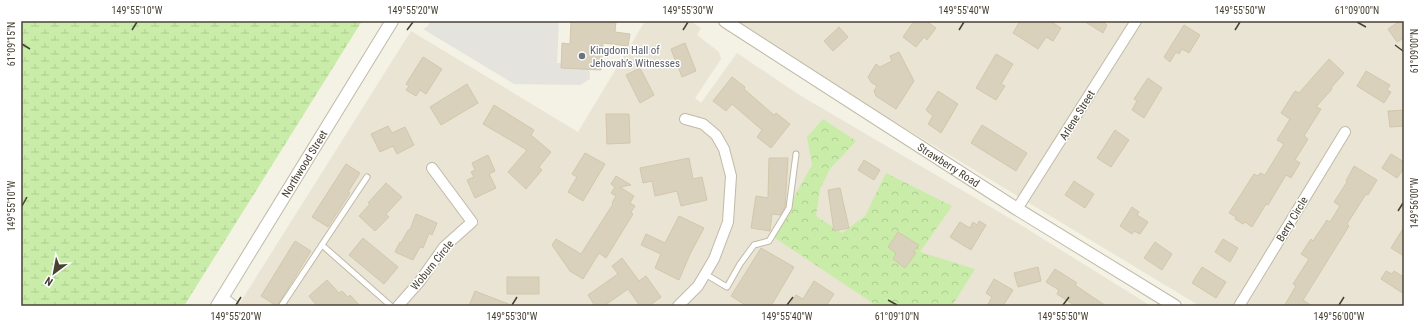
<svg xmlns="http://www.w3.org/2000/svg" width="1425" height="327" viewBox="0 0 1425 327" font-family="'Roboto Condensed',sans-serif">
<defs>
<pattern id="forest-crowns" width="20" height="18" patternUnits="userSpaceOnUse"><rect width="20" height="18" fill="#c9eda9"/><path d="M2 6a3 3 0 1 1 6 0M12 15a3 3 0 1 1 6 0" fill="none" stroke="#aecc92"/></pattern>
<pattern id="wetland-marsh" width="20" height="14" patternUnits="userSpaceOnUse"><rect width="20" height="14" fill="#c9eda9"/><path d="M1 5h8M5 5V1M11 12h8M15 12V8" fill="none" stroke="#aecc92"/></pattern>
</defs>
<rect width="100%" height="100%" fill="#f4f1e5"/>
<g fill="#e9e4d3">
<polygon points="645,21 690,21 701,28 697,35 719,52 721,59 695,98 701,103 737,53 801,96 1011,219 1151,306 238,306 411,31 578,132"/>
<polygon points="727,21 1404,21 1404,306 1200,306"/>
</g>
<polygon fill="url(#forest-crowns)" points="823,119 856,141 830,169 820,189 816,216 842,233 865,216 886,173 952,206 920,252 975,269 952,306 877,306 772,236 812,165 807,137"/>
<polygon fill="url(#wetland-marsh)" points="21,21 362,21 184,306 21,306"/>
<polygon fill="#e5e3de" points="431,21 559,21 557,63 589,63 590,79 580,85 514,84 423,29 427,27"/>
<g fill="#dad1bc" stroke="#d3c7ac">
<polygon points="571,21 616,21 615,32 630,34 628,46 603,43 601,70 561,68 562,43 570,44"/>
<polygon points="914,21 926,21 936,28 927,40 924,37 916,47 903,37"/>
<polygon points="1020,21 1050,21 1061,28 1053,41 1046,37 1038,49 1013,33"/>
<polygon points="1084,21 1101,21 1107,25 1103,33"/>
<polygon points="1400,21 1404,21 1404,38 1397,42 1388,29"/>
<polygon points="1184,25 1200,35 1189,53 1182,49 1179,54 1176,52 1170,62 1164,57"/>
<polygon points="839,27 848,37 833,51 824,41"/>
<polygon points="685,43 696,71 682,77 671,49"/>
<polygon points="899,52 914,81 896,109 876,96 874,91 877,86 871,82 868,77 876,64 880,67 892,61 890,56"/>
<polygon points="996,54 1013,64 1001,84 1005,86 996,100 976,88"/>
<polygon points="423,57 442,69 426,94 420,90 416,96 406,90 409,86 406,84"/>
<polygon points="1329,59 1344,73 1331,88 1332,89 1316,107 1321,109 1304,136 1308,139 1295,160 1300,163 1291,178 1286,175 1268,205 1266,204 1252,227 1245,222 1243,224 1235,219 1236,217 1229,213 1254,174 1258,176 1260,173 1265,175 1284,144 1277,140 1290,119 1281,113 1295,91 1299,93"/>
<polygon points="640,68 654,95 640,103 626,75"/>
<polygon points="1366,71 1390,85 1387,90 1391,92 1384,103 1357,86"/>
<polygon points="732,77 745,87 744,89 774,115 776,113 790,124 771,148 757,137 762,130 732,104 726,111 713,101"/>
<polygon points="1148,78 1162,88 1144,118 1132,110 1137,101 1134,99"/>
<polygon points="467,84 478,103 441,125 430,107"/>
<polygon points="938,91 958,104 941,133 928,124 933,116 926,110"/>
<polygon points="494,105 534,130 531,135 551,152 539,167 542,170 526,189 508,172 527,150 483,124"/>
<polygon points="1404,110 1404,126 1390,127 1388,111"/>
<polygon points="606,114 629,114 630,143 607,144"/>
<polygon points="982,125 1027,153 1016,171 971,143"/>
<polygon points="388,126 392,133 405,127 414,145 397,154 393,146 380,152 371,134"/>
<polygon points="1115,130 1129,140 1111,167 1097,158"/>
<polygon points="585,153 605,164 583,201 568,192 577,177 572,174"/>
<polygon points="1391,154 1404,162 1404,168 1397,178 1382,168"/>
<polygon points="488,155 495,171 489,174 496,188 475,198 467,180 474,177 471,172 475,170 472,163"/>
<polygon points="689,158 693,179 702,177 707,200 681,206 677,191 655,196 652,181 643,183 640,168"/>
<polygon points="769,158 788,158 785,207 780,215 772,214 770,231 751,228 756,196 768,198"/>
<polygon points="864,160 880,170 874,180 858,170"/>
<polygon points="346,164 360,173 348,192 350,193 328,227 312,217"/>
<polygon points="1354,166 1377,180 1368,195 1366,194 1347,224 1349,226 1303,300 1312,306 1284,306 1296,286 1293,284 1309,259 1301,254 1311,239 1313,241 1327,220 1330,222 1340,206 1334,202 1347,182 1346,181"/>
<polygon points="616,176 631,185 620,187 634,196 630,203 635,206 631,212 633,214 606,258 599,253 583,279 570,271 552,245 556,239 581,254 613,204 612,203 616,196 611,193 615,187 611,184"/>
<polygon points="1074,181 1094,194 1085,208 1065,195"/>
<polygon points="386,183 402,197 386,214 389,217 375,231 359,216 370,204 368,203"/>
<polygon points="840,188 849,228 834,231 828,190"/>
<polygon points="1132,207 1139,212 1137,215 1148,222 1140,234 1134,231 1132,234 1120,226"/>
<polygon points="416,214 437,223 432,235 429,233 423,248 420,247 413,260 395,252 400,242 401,243 408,230 410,230"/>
<polygon points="679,216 704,228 690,254 679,280 655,268 661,254 641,245 646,234 665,243"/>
<polygon points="979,221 986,225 971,250 950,237 960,222 970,228 973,222 977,225"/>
<polygon points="1404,227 1404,256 1391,248"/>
<polygon points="898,232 919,245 913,252 916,253 905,268 893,259 896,253 888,247"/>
<polygon points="363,238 398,267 384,284 349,255"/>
<polygon points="1223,239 1238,248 1230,262 1215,252"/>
<polygon points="295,241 311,251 277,306 261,296"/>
<polygon points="1155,242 1172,254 1162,270 1144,258"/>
<polygon points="761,248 794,267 771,306 747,306 731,296"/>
<polygon points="622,258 639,281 646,276 661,297 649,306 640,306 628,289 604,306 595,306 588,295 618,274 612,266"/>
<polygon points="1038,267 1041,281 1018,287 1014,273"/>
<polygon points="1202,267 1226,282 1216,298 1192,283"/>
<polygon points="1055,269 1077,283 1075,285 1106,306 1076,306 1057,294 1059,290 1046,282"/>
<polygon points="1386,271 1392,274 1394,271 1404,277 1404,294 1381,279"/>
<rect x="507" y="277" width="32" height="17"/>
<polygon points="994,279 1013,290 1003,306 987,306 992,297 986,293"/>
<polygon points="327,280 339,293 342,291 348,297 350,295 360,306 317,306 309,296"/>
<polygon points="814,281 834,294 826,306 789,306 796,295 803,299"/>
<polygon points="475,291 511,305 511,306 469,306"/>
</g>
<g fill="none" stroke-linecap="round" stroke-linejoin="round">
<g stroke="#c1baa7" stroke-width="7">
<g id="service">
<polyline points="322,245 391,306"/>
<polyline points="705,274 727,287 740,264 754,245 769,241 789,208 796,154"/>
<polyline points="282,305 367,177"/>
</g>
</g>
<g stroke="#c1baa7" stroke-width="12">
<g id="minor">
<polyline points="1017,209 1136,21"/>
<polyline points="222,297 234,306"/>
<polyline points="398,306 420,281 444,247 472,222 432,168"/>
<polyline points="678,306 698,286 714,259 728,222 731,176 724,149 716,135 703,124 685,119"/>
<polyline points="1239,306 1345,132"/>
</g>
</g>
<g stroke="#c1baa7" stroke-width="14">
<g id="tertiary">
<path id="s1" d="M725,21L1017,209L1175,306"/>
<path id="s2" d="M217,306L392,21"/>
</g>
</g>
<use href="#service" stroke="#fff" stroke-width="5"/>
<use href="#minor" stroke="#fff" stroke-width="10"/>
<use href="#tertiary" stroke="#fff" stroke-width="12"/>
</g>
<path fill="none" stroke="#484234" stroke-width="1.5" d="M1357,22L1366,27M132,30L137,22M407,30L413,22M683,30L688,22M959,30L964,22M1235,30L1240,22M22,44L30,49M1395,45L1403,51M22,206L27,197M1398,211L1403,203M888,300L897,305M236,305L241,297M512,305L517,297M787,305L793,297M1063,305L1069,297M1339,305L1344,297"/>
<circle fill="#6b7280" stroke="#fff" stroke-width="1.5" cx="582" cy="56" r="4"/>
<g text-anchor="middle" stroke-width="3" stroke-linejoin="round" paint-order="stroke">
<g font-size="11" fill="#5b616d" stroke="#fff" text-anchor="start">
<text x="590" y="54">Kingdom Hall of<tspan x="590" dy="13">Jehovah’s Witnesses</tspan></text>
</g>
<g font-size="11" fill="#484234" stroke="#fff">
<text transform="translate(1077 115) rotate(-58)" y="4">Arlene Street</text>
<text dy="4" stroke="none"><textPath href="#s2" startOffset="167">Northwood Street</textPath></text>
<text dy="4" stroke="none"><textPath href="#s1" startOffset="266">Strawberry Road</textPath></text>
<text transform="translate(1292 219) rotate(-59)" y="4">Berry Circle</text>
<text transform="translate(432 265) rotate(-51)" y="4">Woburn Circle</text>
</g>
</g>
<rect width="1425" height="327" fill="none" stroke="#ffffff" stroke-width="44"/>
<g transform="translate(54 273) rotate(212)" stroke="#ffffff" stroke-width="3" paint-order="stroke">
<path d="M0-3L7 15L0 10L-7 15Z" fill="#484234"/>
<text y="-6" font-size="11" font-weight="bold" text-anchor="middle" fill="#484234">N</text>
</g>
<rect x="22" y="22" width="1381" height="283" fill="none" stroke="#484234" stroke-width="1.5"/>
<g font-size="10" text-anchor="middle" fill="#484234">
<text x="137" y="14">149°55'10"W</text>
<text x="413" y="14">149°55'20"W</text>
<text x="688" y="14">149°55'30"W</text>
<text x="964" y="14">149°55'40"W</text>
<text x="1240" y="14">149°55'50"W</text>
<text x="1357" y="14">61°09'00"N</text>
<text transform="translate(11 44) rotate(-90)" y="4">61°09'15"N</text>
<text transform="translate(1414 51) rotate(-90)" y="4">61°09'00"N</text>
<text transform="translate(1414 203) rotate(-90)" y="4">149°56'00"W</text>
<text transform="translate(11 206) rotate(-90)" y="4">149°55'10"W</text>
<text x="236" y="320">149°55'20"W</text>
<text x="512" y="320">149°55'30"W</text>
<text x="787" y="320">149°55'40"W</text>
<text x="897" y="320">61°09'10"N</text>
<text x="1063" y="320">149°55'50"W</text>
<text x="1339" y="320">149°56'00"W</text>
</g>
</svg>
